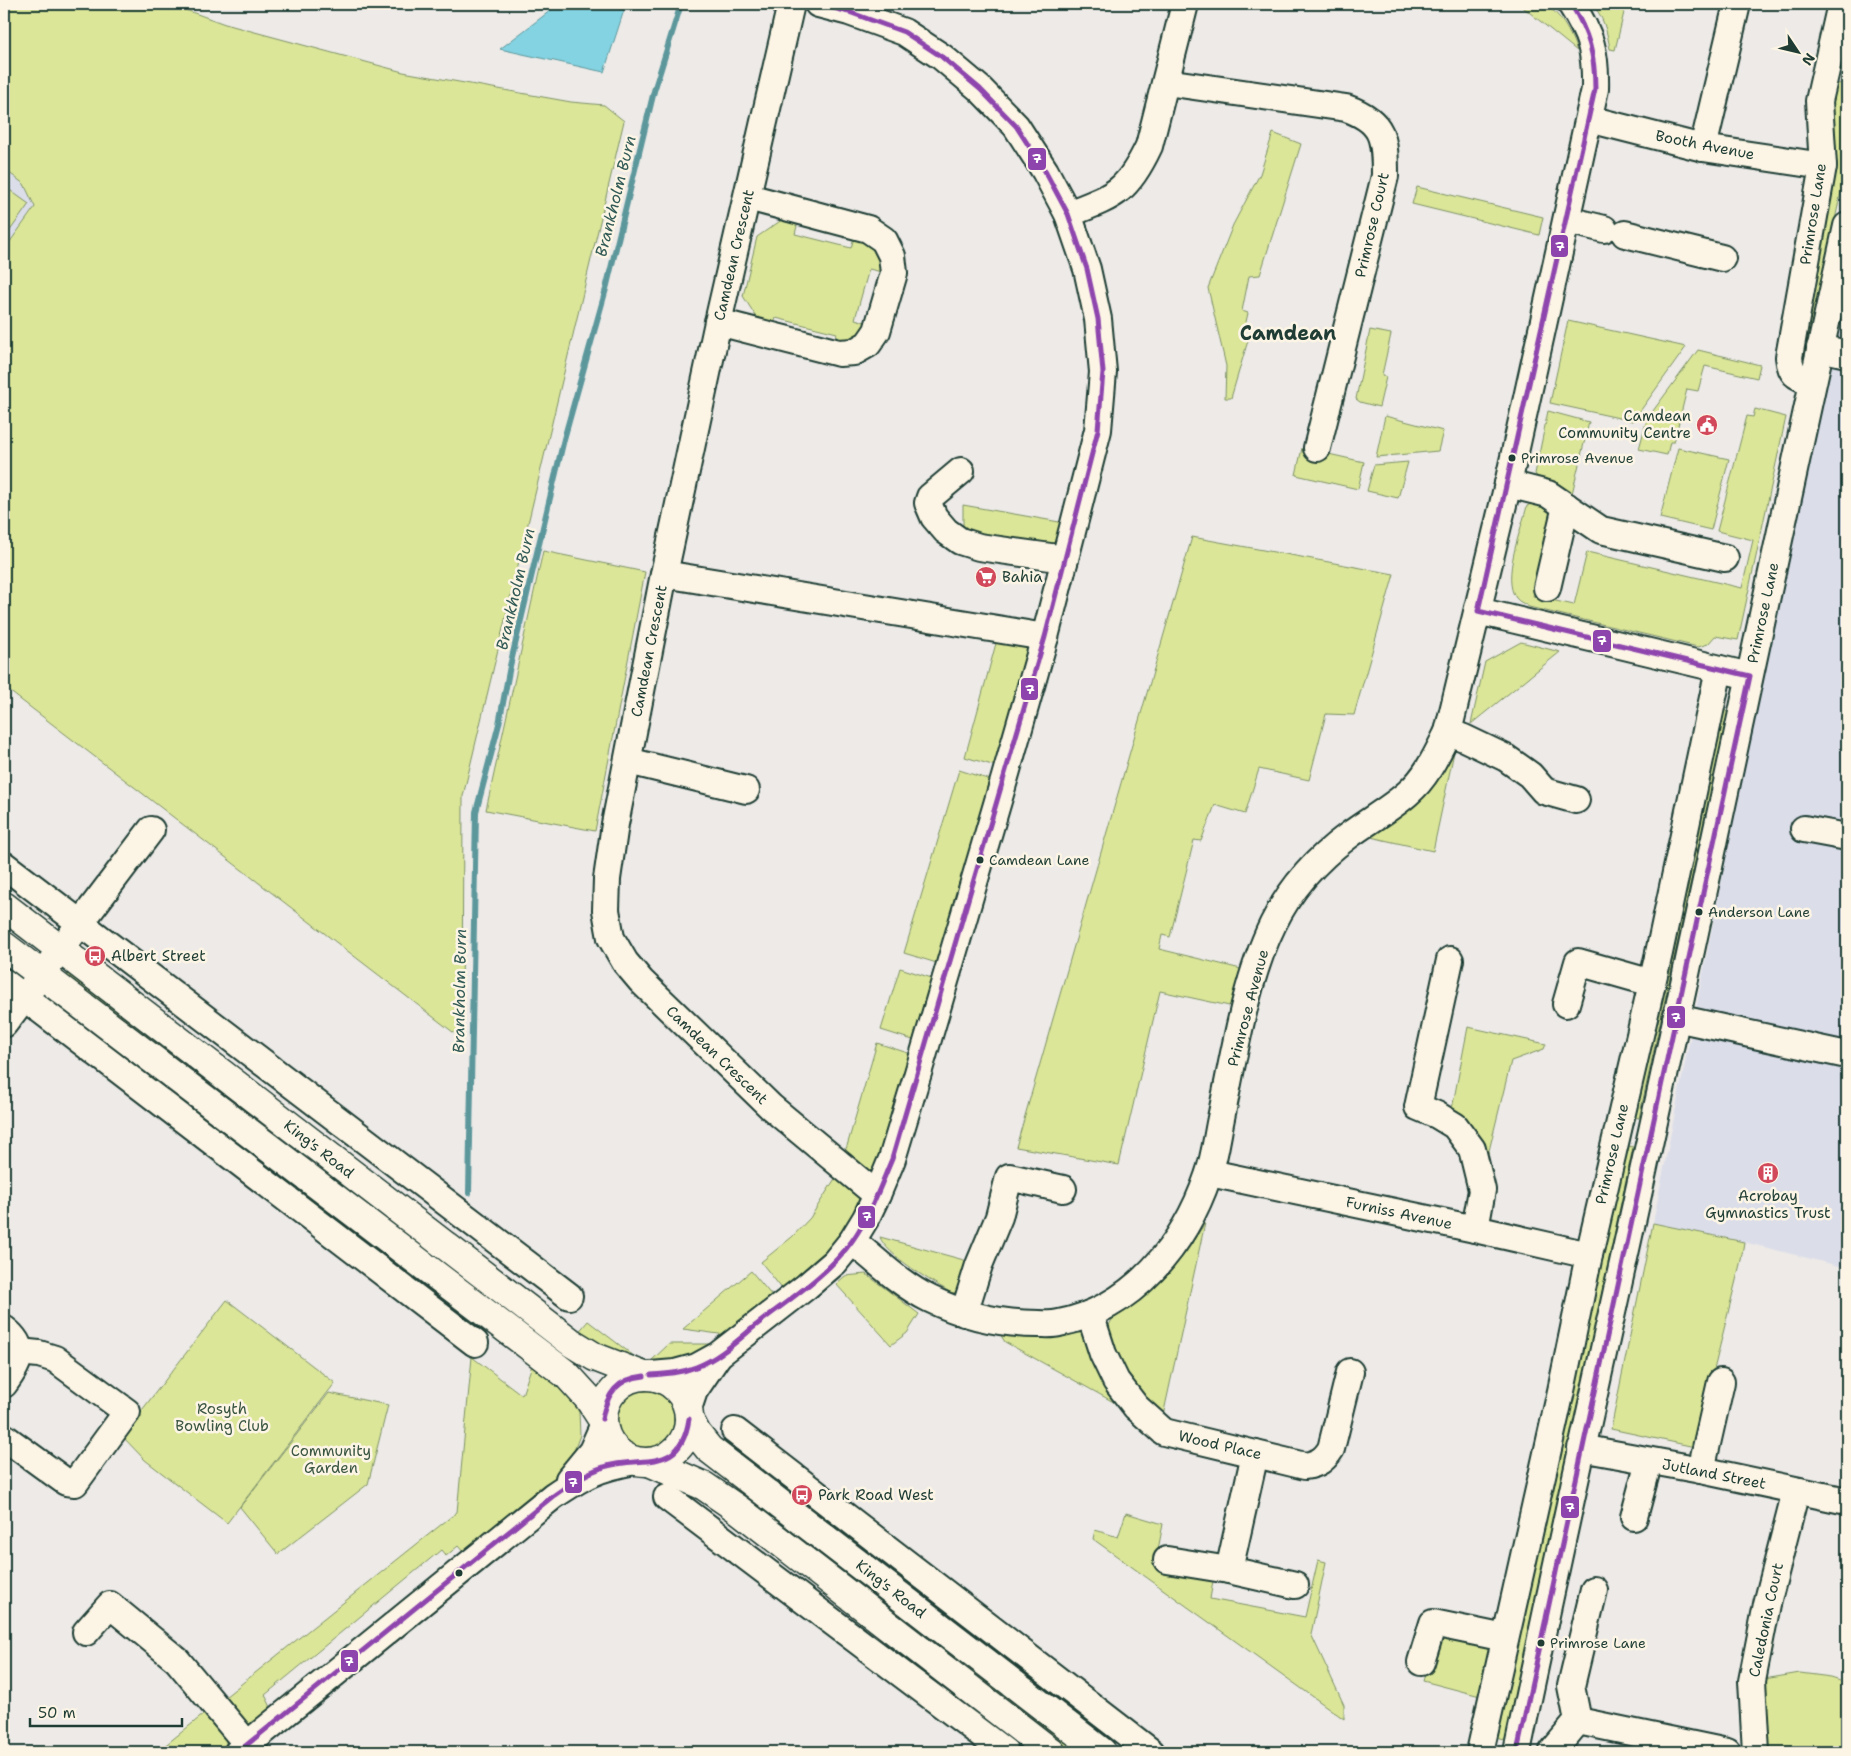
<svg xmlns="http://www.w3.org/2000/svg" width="1851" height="1756" viewBox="0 0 1851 1756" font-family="'Shantell Sans',sans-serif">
<rect width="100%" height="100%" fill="#edeae7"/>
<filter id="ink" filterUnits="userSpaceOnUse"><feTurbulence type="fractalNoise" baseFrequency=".02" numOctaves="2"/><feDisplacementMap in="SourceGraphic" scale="10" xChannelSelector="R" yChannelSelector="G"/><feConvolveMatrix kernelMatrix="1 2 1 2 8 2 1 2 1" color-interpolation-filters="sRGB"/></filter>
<g filter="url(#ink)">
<g fill="#dbdde9">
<polygon points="4,169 24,184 35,207 4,250"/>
<polygon points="1832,329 1847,333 1847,1268 1744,1242 1653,1223"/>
</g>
<g fill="#dbe698" stroke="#7d9266">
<polygon points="4,4 169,4 225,24 403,72 571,102 604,105 624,121 463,796 462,1039 4,687 4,250 35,207 24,184 4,169"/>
<path d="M1519,4C1526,4 1536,2 1542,4C1559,9 1572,36 1577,51Z"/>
<path d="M1592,4H1626L1615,50L1610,49C1607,32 1604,17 1592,4Z"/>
<polygon points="1847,83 1847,164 1806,354 1802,353 1829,109 1836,84"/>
<polygon points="1273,133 1301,144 1260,275 1249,276 1242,311 1248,313 1243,335 1249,337 1231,398 1225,398 1226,366 1208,288 1233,225 1260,174"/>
<polygon points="4,186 29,204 4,239"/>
<polygon points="1417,187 1543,217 1539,235 1412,204"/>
<polygon points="789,215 799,218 795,234 851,248 855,234 880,248 886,273 869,269 855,319 872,324 866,336 834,346 837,333 776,318 771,331 764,329 743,296 757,237"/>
<polygon points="1568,321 1686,347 1633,421 1550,403"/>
<polygon points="1370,330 1391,334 1382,375 1386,377 1379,407 1360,402 1356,399"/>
<polygon points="1698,350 1760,365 1757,378 1705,366 1698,391 1687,389 1674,442 1670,442 1667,455 1639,449 1647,419"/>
<path d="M1755,409L1786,417L1738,640L1715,636L1708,644L1698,647L1529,607C1525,604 1519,602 1516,598C1501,579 1522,527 1527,506L1538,500L1560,510L1550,524L1533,596L1574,605L1587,552L1742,588L1753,540L1717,531L1747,416L1753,417Z"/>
<path d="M1548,411L1589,422L1571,498C1558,480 1544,487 1535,474Z"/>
<polygon points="1385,416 1443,431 1438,451 1376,457"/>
<polygon points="1302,448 1364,462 1358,489 1296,475"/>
<polygon points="1678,448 1729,459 1711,530 1660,518"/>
<polygon points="1408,462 1398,498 1367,491 1374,465"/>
<polygon points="963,505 1065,523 1056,548 963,532"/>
<polygon points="1192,537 1394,574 1354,715 1326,714 1309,780 1259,769 1245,814 1215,805 1201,841 1194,840 1170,937 1162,935 1159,949 1241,969 1234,1007 1160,991 1119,1165 1016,1147"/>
<polygon points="543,551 645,572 595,831 486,810"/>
<polygon points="998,636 1022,640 1032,655 999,767 965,757"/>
<polygon points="1521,642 1560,652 1471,724 1485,662"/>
<polygon points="1723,708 1728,713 1639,1118 1632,1117"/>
<polygon points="1454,752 1433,851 1366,836 1433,784"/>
<polygon points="959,770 994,781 940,964 904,953"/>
<polygon points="900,968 935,979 916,1041 881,1030"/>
<polygon points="71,970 580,1362 575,1368 66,976"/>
<polygon points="1468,1027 1546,1044 1544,1049 1511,1061 1485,1167 1470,1126 1452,1109"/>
<polygon points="877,1043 911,1054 880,1165 868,1174 842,1159 847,1146"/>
<polygon points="1625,1145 1633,1147 1506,1740 1494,1738"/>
<polygon points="836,1177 856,1191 861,1199 850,1223 827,1254 783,1290 761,1262 792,1237 810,1218"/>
<polygon points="1205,1223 1163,1416 1139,1395 1112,1351 1109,1325 1116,1313 1142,1299 1166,1277 1187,1251"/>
<polygon points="1653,1223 1744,1242 1741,1260 1695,1447 1611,1429"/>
<path d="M880,1237L971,1262L961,1291L952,1293C935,1284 885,1254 880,1237Z"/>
<polygon points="751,1271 773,1297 726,1335 683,1329"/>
<polygon points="866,1274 919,1314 907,1333 891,1345 836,1284 845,1276"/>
<polygon points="227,1300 335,1383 227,1523 145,1460 122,1436"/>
<polygon points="588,1321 634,1356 604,1347 577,1334"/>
<polygon points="1077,1330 1085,1335 1119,1405 1005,1342 1000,1334"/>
<polygon points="669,1344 715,1344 676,1362 651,1361"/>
<polygon points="472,1357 522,1395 532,1365 568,1394 579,1412 580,1435 574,1451 563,1471 464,1553 458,1546 446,1556 441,1550 265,1695 270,1705 271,1712 248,1735 220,1701 457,1512"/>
<circle cx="645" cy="1419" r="31"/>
<polygon points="329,1393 388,1405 368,1484 278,1554 240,1507"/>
<polygon points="738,1485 1086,1752 1071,1752 733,1491"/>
<polygon points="1126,1513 1163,1524 1157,1555 1161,1568 1213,1581 1210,1599 1305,1617 1318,1560 1326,1562 1311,1634 1344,1705 1344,1719 1093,1539 1095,1530 1118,1537"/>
<polygon points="1441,1637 1483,1644 1488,1648 1490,1655 1480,1696 1423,1681 1436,1640"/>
<polygon points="1800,1673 1831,1677 1847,1682 1847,1752 1756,1752 1752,1681"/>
<polygon points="209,1710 225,1731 226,1743 220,1752 157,1752"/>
</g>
<polygon fill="#84d3e2" stroke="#5c979c" points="559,4 626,4 604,72 500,49"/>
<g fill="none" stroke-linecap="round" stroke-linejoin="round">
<polyline stroke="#5c979c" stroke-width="6" points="469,1193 476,812 499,724 510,666 564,439 606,289 654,91 681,4"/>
<g stroke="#1f3d34" stroke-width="30">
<g id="minor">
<polyline points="791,4 718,322 664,574 615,824 607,879 606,910 611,938 625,962 641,981 771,1107 877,1195"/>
<path d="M1166,82L1346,108C1384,121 1385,139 1385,176L1317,448"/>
<polyline points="1589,119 1703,148 1823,166"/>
<polyline points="1703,148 1737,4"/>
<path d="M1068,214C1114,196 1127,193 1149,146L1185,4"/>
<polyline points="1567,220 1604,229"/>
<polyline points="1625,234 1722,258"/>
<polyline points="718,322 839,353 854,352 868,344 877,331 894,273 892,256 884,240 868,229 748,197"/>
<polyline points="1820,348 1847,354"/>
<path d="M1812,382C1796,376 1791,375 1789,357L1823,166L1819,101L1841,4"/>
<polyline points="961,471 930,497 928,503 934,517 946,531 960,541 979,547 1065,559"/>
<polyline points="1508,484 1548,494 1601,530 1725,558"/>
<polyline points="664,574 1045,637"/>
<polyline points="1547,588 1566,506"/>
<polyline points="1478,611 1737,673"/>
<polyline points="1448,732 1464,738 1506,758 1530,775 1544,791 1576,800"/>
<polyline points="628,761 746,790"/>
<polyline points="1804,829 1847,837"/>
<polyline points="4,865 569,1296"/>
<polyline points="1450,960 1418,1107 1437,1115 1455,1126 1472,1149 1482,1190 1475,1229"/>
<polyline points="4,982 475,1343"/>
<polyline points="1566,1004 1578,962 1652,983"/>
<polyline points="1676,1018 1847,1055"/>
<polyline points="4,1024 151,830"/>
<polyline points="1210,1173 1475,1229 1589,1255"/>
<path d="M852,1241C877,1261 901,1285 930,1299C965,1316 1001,1324 1039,1324C1045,1324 1052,1325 1059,1323C1133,1309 1185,1244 1208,1176C1215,1157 1217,1137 1221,1118C1234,1056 1245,981 1273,924C1290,889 1317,859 1348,836C1368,821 1390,809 1408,793C1427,777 1437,754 1448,732L1508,484L1595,89C1596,52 1591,35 1571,4"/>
<polyline points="964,1313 979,1265 999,1217 1009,1177 1063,1189"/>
<path d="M1090,1314L1103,1354L1116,1381L1136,1407L1164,1432L1305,1466C1318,1464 1324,1460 1331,1449L1350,1372"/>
<path d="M4,1329C28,1347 20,1363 4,1384"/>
<polyline points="651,1375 675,1373 697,1367 717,1356 807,1286 835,1262 852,1241 866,1218 877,1195 892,1159 918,1073 1005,777 1045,637 1098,430 1103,372 1098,319 1087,269 1068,214 1045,171 1016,126 980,89 942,57 904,32 849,12 818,4"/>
<polyline points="688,1409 694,1391 717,1357"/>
<polyline points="735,1431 1151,1752"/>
<polyline points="4,1437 66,1482 75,1483 127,1412 55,1359 39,1354 19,1352"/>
<polyline points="1581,1448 1701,1470 1847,1501"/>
<polyline points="1255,1454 1229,1570 1295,1585"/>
<polyline points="1701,1470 1721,1382"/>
<polyline points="569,1479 592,1451 603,1426"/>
<polyline points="667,1497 1005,1752"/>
<polyline points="1634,1517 1649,1461"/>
<polyline points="1167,1560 1229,1570"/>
<polyline points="86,1632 110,1605 177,1660 247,1744"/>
<polyline points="1421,1662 1433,1623 1505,1638"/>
<polyline points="1578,1721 1727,1752"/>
<polyline points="1553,1751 1578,1721 1571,1686 1594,1590"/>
<path d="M238,1752L553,1496C584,1475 597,1468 635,1461"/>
<polyline points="1480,1752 1561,1391 1589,1255 1659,953 1719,669"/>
<path d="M1517,1752C1568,1506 1624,1262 1677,1016C1734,753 1789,489 1847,226"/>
<polyline points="1756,1752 1752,1681 1767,1604 1796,1491"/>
</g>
</g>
<g stroke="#1f3d34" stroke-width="31">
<g id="major">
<polyline points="4,906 572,1343 595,1357 644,1376"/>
<polyline points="4,946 567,1375 589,1399 602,1419"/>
<circle cx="646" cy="1419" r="43"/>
<polyline points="689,1419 697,1434 709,1449 1102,1752"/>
<polyline points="649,1462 704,1486 739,1510 1051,1752"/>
</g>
</g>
<use href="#minor" stroke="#fcf5e5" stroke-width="26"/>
<use href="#major" stroke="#fcf5e5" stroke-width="28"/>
<g stroke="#fcf5e5" stroke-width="9">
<g id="bus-1">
<path d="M651,1375C666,1374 681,1373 696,1367C718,1359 737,1341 755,1326C788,1300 827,1276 852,1241C870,1216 880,1187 892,1159L1045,637L1098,430L1103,372L1098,319L1087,269L1068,214L1045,171L1016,126L980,89L942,57L904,32L849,12L818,4"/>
<path d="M602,1419C607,1393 617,1379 644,1376"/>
<path d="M238,1752L553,1496C569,1485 585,1473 604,1467C642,1454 680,1476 689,1419"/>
<path d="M1517,1752L1750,676L1478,611L1595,89C1595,55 1589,33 1571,4"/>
</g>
</g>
<use href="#bus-1" stroke="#8e44ad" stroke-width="5"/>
</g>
</g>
<defs>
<g id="civic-disc" transform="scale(1.125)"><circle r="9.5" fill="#d1495b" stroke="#fcf5e5"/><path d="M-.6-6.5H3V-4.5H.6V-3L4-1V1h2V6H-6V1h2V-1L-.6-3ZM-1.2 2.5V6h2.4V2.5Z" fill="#fff"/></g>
<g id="supermarket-disc" transform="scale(1.125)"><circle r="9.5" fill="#d1495b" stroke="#fcf5e5"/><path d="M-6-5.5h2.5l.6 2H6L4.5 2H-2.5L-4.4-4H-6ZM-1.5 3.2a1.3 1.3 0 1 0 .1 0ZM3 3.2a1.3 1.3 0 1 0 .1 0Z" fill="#fff"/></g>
<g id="bus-disc" transform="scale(1.125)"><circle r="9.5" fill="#d1495b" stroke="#fcf5e5"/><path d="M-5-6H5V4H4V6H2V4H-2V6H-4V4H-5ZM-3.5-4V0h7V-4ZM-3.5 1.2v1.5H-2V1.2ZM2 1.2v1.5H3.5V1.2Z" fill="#fff"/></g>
<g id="building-disc" transform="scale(1.125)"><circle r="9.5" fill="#d1495b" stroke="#fcf5e5"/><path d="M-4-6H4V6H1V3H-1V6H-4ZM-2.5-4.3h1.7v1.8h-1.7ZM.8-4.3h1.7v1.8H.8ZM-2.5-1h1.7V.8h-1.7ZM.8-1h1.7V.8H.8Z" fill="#fff"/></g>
</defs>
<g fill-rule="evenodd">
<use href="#civic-disc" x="1707" y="425"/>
<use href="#supermarket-disc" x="986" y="577"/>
<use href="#bus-disc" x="95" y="956"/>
<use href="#building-disc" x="1768" y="1173"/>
<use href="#bus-disc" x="802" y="1495"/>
</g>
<g fill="#1f3d34" stroke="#fcf5e5" stroke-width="2">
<circle cx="1512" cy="458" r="4.5"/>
<circle cx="980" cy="860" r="4.5"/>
<circle cx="1699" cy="912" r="4.5"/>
<circle cx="459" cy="1573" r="4.5"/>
<circle cx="1541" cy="1643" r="4.5"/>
</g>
<g text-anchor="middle" stroke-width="5" stroke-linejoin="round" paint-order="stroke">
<g font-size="14" fill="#1f3d34" stroke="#fcf5e5" text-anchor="start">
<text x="1521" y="463">Primrose Avenue</text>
<text x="989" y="865">Camdean Lane</text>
<text x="1708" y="917">Anderson Lane</text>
<text x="1550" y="1648">Primrose Lane</text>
</g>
<g font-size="15" fill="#1f3d34" stroke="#fcf5e5">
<text transform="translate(1705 145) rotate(11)" y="5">Booth Avenue</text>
<text transform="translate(1813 214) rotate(-81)" y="5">Primrose Lane</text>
<text transform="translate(1372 225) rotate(-77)" y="5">Primrose Court</text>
<text transform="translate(734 255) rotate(-77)" y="5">Camdean Crescent</text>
<text transform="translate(1763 613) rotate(-78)" y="5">Primrose Lane</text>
<text transform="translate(649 651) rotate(-79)" y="5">Camdean Crescent</text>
<text transform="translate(1248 1008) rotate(-75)" y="5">Primrose Avenue</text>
<text transform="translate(717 1055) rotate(44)" y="5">Camdean Crescent</text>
<text transform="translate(319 1149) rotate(38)" y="5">King's Road</text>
<text transform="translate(1612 1154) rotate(-77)" y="5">Primrose Lane</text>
<text transform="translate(1399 1213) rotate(12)" y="5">Furniss Avenue</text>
<text transform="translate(1220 1445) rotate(13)" y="5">Wood Place</text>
<text transform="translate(1714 1474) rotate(11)" y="5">Jutland Street</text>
<text transform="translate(891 1589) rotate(38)" y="5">King's Road</text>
<text transform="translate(1766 1620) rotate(-78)" y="5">Caledonia Court</text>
</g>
<g font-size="15" fill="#1f3d34" stroke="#fcf5e5" text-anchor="start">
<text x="1691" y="421" text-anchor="end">Camdean<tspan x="1691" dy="17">Community Centre</tspan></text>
<text x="1002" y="582">Bahia</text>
<text x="111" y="961">Albert Street</text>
<text x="1768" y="1201" text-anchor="middle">Acrobay<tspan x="1768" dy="17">Gymnastics Trust</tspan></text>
<text x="818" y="1500">Park Road West</text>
</g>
<g font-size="15" fill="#3b5643" stroke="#fcf5e5">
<text x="222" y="1414">Rosyth<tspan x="222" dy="17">Bowling Club</tspan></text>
<text x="331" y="1456">Community<tspan x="331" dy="17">Garden</tspan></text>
</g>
<g font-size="16" font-style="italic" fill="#335b57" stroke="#fcf5e5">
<text transform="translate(615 196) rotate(-76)" y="6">Brankholm Burn</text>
<text transform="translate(515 589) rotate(-77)" y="6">Brankholm Burn</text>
<text transform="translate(459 991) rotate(-89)" y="6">Brankholm Burn</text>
</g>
<g font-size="20" font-weight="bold" fill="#1f3d34" stroke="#fcf5e5">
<text x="1288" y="340">Camdean</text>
</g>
</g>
<g stroke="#fcf5e5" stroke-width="2">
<rect x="1027" y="147" width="20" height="24" rx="5" fill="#8e44ad"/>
<rect x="1550" y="234" width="19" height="24" rx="5" fill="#8e44ad"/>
<rect x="1592" y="629" width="20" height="24" rx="5" fill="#8e44ad"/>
<rect x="1020" y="677" width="19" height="24" rx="5" fill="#8e44ad"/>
<rect x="1666" y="1005" width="20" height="24" rx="5" fill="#8e44ad"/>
<rect x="857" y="1205" width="19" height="24" rx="5" fill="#8e44ad"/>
<rect x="564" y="1470" width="19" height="24" rx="5" fill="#8e44ad"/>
<rect x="1560" y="1495" width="20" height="24" rx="5" fill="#8e44ad"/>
<rect x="340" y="1649" width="19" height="24" rx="5" fill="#8e44ad"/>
</g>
<g font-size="14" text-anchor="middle" font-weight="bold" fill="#fff">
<text x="1037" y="163">7</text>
<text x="1560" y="251">7</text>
<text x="1602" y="645">7</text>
<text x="1030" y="694">7</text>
<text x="1676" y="1022">7</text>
<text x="867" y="1221">7</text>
<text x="573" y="1487">7</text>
<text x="1570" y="1512">7</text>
<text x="349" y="1666">7</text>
</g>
<rect width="1851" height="1756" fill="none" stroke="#fcf5e5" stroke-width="20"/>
<rect x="10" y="10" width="1831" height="1736" fill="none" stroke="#1f3d34" stroke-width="2" filter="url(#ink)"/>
<g transform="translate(1798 52) rotate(125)" stroke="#fcf5e5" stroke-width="4" paint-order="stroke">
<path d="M0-4L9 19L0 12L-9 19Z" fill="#1f3d34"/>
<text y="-8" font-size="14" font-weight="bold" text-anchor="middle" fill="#1f3d34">N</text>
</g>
<path d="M30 1718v8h152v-8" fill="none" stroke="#1f3d34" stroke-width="2.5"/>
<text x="38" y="1718" font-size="15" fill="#1f3d34" stroke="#fcf5e5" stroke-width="4" paint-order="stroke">50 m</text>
</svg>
